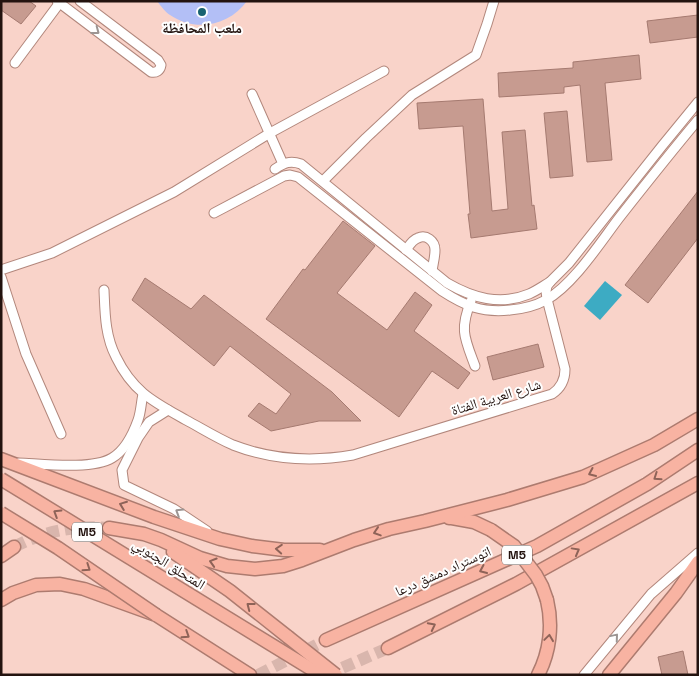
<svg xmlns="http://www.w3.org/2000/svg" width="699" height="676" viewBox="0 0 699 676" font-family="'Space Grotesk','Noto Naskh Arabic',sans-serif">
<rect width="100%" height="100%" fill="#f9d3c9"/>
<path fill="#b3bff6" d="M157,1H247C230,25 196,33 170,15C165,12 161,6 157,1Z"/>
<polygon fill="#3dabc3" points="605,281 622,295 600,320 584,306"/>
<g fill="#c79b90" stroke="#a57a70">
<polygon points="1,1 29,1 36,6 21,24 1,10"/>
<polygon points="698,15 698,37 650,43 647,21"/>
<polygon points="639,55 641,79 605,83 612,160 587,162 580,85 564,87 564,93 499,97 498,73 573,68 573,62"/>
<polygon points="483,99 492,211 508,209 502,132 525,130 532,206 534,205 537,229 471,238 468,214 470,214 463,126 419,129 417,103"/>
<polygon points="567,111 573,176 550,178 544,113"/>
<polygon points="698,191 698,238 648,303 625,285"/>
<polygon points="343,221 375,246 337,293 387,330 415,292 432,305 414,331 470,373 458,389 432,371 399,417 266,319 303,269 305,270"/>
<polygon points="145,278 191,309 204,295 332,392 361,421 319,421 271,431 248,416 259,403 276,414 291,394 230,346 214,366 132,300"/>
<polygon points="538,344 544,367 493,380 487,357"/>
<polygon points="683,651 688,675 662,675 658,657"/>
</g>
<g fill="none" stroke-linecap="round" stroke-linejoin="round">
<g stroke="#d9b6ad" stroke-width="12" stroke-dasharray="12 6" stroke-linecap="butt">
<path d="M14,547C44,531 75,525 109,528"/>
<polyline points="258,675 326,640"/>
<polyline points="326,675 388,648"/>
</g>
<g stroke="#b2877c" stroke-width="11">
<g id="minor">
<path d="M57,1L151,72C156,73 160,71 161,65L158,60L80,1"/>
<polyline points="15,63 61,1"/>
<polyline points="252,94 283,164"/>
<path d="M275,169C284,163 290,160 301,164L447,283C473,298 500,306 529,294C536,291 543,286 550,282"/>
<polyline points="323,181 366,138 412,95 476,55 487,24 494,1"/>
<path d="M214,213L284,176L290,175L298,177L442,291C465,306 482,313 510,310C522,309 535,306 546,300C573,285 600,243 619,218C645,185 671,152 698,120"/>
<path d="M406,250C409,246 412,240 418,238C426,234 435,241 435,250C435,257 433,264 432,271"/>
<polyline points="1,270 52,253 174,192 270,133 384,71"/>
<polyline points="1,277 26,354 61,434"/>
<path d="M104,290C105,313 105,336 116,357C133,392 154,402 186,420C201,428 217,438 233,445C272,460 313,462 353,455L552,394C561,388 565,380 565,369L547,299L546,291L547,286L550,282L569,263L662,146L698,102"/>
<path d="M471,301C459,330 465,339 475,366"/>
<polyline points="168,410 149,422 138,438 122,470 124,485 174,509 207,531"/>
<path d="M19,463C43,464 92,470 112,458C124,451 133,434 138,420C141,412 141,403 143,394"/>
<polyline points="584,675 651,594 698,553"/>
</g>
</g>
<g stroke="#ad7b6f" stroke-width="15">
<g id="highway">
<polyline points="1,459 154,517 220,539 252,546 284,550 320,550"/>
<polyline points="449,518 452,518 474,522 491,530"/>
<polyline points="109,528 144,534 161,540 200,558 227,566 255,569 283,566 302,560 354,540 389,529 425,521 507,500 583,477 654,445 698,419"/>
<polyline points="173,552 230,591 288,637"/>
<polyline points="1,556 14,547"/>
<polyline points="1,600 13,593 36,585 60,584 84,589 156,615 250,675"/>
<polyline points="326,640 537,546 647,484 698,450"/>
<polyline points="388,648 516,584 698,483"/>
<path d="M538,675C550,652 553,625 547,600"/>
<polyline points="609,675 676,593 698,562"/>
</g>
</g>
<use href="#minor" stroke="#fff" stroke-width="9"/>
<use href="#highway" stroke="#f8b3a2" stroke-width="12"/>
<g stroke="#ad7b6f" stroke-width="15" stroke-linecap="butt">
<g id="highway-bridge">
<polyline points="1,479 321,675"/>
<polyline points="1,513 58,548 156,615"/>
<polyline points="491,530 514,546 536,575 542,586 547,600"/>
<polyline points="288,637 336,675"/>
</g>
</g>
<use href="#highway-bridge" stroke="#f8b3a2" stroke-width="12"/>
</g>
<defs><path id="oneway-chevron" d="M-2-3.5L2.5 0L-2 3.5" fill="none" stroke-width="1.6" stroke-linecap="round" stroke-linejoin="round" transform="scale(1.25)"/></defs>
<g stroke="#9c9593">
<use href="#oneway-chevron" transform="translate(96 31) rotate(37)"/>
<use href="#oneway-chevron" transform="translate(179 512) rotate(-148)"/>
<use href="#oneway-chevron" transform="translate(615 637) rotate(-50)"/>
</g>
<g stroke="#8e6358">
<use href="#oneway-chevron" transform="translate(592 473) rotate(156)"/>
<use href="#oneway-chevron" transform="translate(657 477) rotate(146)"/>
<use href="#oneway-chevron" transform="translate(123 505) rotate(-159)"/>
<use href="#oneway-chevron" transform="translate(57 513) rotate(-148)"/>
<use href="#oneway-chevron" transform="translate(377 532) rotate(162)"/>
<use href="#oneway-chevron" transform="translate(279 549) rotate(-176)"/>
<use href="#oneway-chevron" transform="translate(576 551) rotate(-29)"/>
<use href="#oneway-chevron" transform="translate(213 562) rotate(-163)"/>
<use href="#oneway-chevron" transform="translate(87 568) rotate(34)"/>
<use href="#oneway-chevron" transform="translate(483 570) rotate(156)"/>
<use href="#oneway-chevron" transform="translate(250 606) rotate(-142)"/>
<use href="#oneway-chevron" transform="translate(432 626) rotate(-27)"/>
<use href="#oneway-chevron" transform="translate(186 635) rotate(33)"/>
<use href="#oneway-chevron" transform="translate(549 638) rotate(-82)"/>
</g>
<circle fill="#196270" stroke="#fefefe" stroke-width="2" cx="202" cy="12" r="5"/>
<g text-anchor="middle" stroke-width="4" stroke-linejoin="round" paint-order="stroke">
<g fill="#fefefe" stroke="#655a57" stroke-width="1">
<rect x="72" y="522.5" width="30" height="19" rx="4"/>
<rect x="502" y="545.5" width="30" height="19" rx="4"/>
</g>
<g font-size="12" font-weight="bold" fill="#23130f">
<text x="87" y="536">M5</text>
<text x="517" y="559">M5</text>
</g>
<g font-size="14" font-weight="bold" fill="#23130f" stroke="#fefefe">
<text x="202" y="33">ملعب المحافظة</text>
</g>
<g font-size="14" fill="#23130f" stroke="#fefefe">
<text transform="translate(496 397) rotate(-17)" y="5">شارع العربية الفتاة</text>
<text transform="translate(169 564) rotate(32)" y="5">المتحلق الجنوبي</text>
<text transform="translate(443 571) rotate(-24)" y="5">اتوستراد دمشق درعا</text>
</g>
</g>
<rect width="699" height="676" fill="none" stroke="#23130f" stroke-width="5"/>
</svg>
